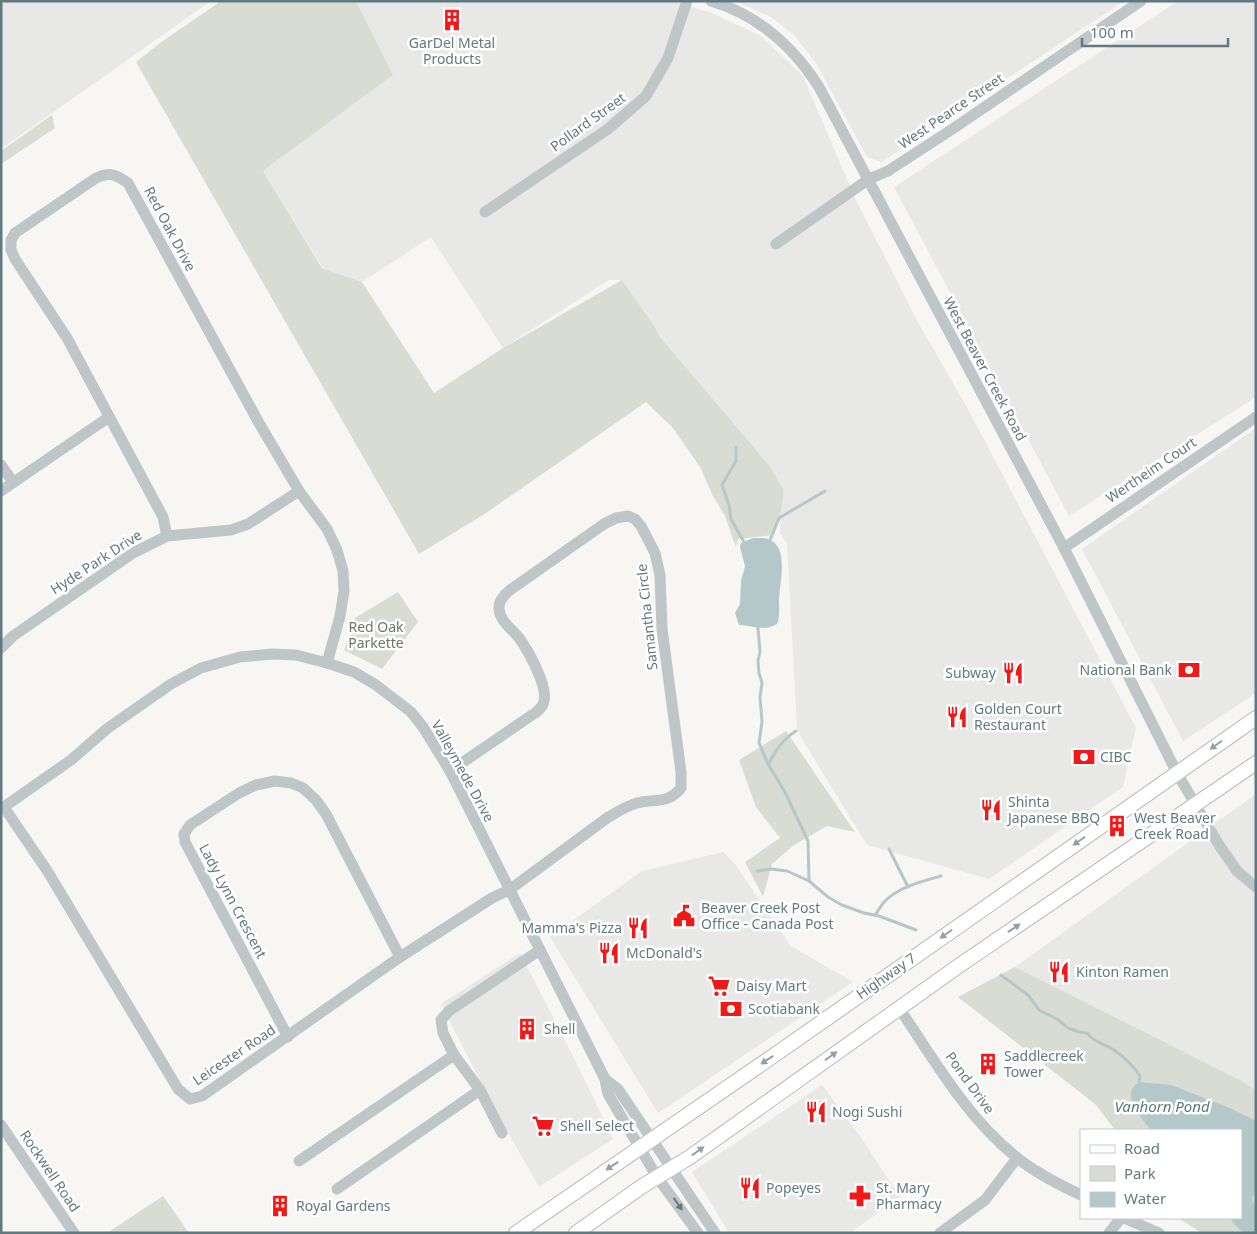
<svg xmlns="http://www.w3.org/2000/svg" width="1257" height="1234" viewBox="0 0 1257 1234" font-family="'Noto Sans',sans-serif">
<rect width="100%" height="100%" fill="#f7f6f3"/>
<g fill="#e8e8e7">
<polygon points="1,1 211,1 1,149"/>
<polygon points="356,1 672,1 712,13 761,36 803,76 855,198 915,317 969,411 1136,728 1123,787 989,879 867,845 802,739 797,728 787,544 780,533 780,519 784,490 769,465 660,337 655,327 622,280 609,280 503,348 431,237 362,282 323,268 263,171 393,75"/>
<polygon points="735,1 1124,1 882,162 867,157 817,65 795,36 771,17"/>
<polygon points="1178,1 1256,1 1256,397 1069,516 894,187"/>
<polygon points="1256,428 1256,693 1183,741 1082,549"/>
<polygon points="1256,794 1256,1090 1240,1080 1015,967"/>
<polygon points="723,852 735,864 791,946 853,982 658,1113 550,937 642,871"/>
<polygon points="520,953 575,1060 613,1139 539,1187 494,1108 441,1004"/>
<polygon points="822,1085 860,1136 900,1197 850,1233 729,1233 692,1172"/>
</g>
<g fill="#d8dcd2">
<polygon points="221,1 356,1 393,75 263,171 322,268 362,282 434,393 503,348 622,280 655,327 660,337 769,465 784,490 780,519 774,535 738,539 736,547 725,516 713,496 700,467 673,428 646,402 483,515 419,554 136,62 160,43"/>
<polygon points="52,115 55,128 1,164 1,151"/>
<polygon points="398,592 418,622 382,669 344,650 355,618"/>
<polygon points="786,731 855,832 827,826 794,845 772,864 763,897 745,862 780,838 756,807 739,760"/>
<polygon points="1015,967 1240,1080 1256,1090 1256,1233 1202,1233 1178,1218 1241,1218 1241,1130 1115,1130 1095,1104 958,997"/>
<polygon points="163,1196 189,1233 107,1233"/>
</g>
<g fill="#b5c8c9">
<path d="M753,538C759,538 766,537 772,541C789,552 779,584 779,601C779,609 780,617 777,624C765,632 751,625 739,625L735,613L740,604L741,581L745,566L740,547L741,543Z"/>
<path d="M1139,1082L1171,1085L1230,1108L1256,1121V1196L1254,1195L1252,1198L1256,1210V1233C1240,1233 1239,1230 1230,1218H1241V1130H1151C1142,1119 1119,1094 1139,1082Z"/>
</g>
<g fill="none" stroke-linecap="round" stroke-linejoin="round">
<g stroke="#b5c8c9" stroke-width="3">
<polyline points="736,447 736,461 722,485 729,505 731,519 744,542"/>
<polyline points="770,540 779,518 825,491"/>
<polyline points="758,628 760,652 758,661 759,673 762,683 760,697 762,722 759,743 768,764 785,792 808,841 809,881"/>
<path d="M769,763C776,750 783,739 796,731"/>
<polyline points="889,849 908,887"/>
<polyline points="757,871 771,869 787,871 809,881 828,897 842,905 864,913 879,916 916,930"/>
<path d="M875,915C878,911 881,906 884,902C898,887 923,881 941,876"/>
<path d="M1001,975L1028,995L1039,1010L1057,1019L1068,1028L1079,1032L1087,1033C1093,1042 1105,1044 1114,1050C1124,1057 1133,1065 1140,1076L1139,1082"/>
</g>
<g stroke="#b0b9bb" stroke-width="16">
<g id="major">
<polyline points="516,1233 776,1054 1256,718"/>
<polyline points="576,1233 641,1187 690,1157 960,965 1256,763"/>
</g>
</g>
<g stroke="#bfc6c8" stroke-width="11">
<path d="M711,1C758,15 793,46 819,87L1064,548L1177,773L1219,845L1237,871L1256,887"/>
<polyline points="485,212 608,129 646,96 668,58 687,1"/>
<polyline points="776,244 869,179 888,171 951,130 1141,1"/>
<polyline points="1,465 13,482"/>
<polyline points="1,491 109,417"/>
<path d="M167,536L163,517L67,338L15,259L11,250V240L15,233L96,178C110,172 115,174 128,183L259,423L299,491L327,529L337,550L343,571L344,591L340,616L327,663"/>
<polyline points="1064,548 1256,417"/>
<polyline points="1,648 13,636 133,553 167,536 231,530 248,524 299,491"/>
<path d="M4,807L48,872L178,1089L190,1099L202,1096L400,957L492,898L509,890L607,818C617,812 626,806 637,803C655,798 667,805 681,788V772L662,629L660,575L655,553L641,526L635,519L628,516L616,518L604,524L510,590C504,595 498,601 499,609C500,621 512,629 519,638C528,650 548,686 544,701C543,707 539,710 535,713L450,771"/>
<polyline points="1,809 71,760 108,728 171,684 201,668 240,657 272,654 296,655 327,663 354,672 376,685 411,712 423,727 450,771 605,1079 608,1094 657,1177 698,1233"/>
<path d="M899,1008C933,1058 967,1118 1015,1156C1034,1172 1058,1184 1081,1195"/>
<polyline points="288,1037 185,842 184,834 190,825 239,793 256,785 275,781 291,783 303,788 316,800 326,814 400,957"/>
<polyline points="454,1055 480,1090 502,1133"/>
<polyline points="605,1079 618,1089 715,1233"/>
<polyline points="1,1125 74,1233"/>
<polyline points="299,1161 454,1055 443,1033 441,1020 449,1011 540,950"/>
<polyline points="337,1189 480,1090"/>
<polyline points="1124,1218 1159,1233"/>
<polyline points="940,1233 985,1200 1017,1158"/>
<polyline points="1109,1233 1121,1218"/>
</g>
<use href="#major" stroke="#fff" stroke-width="14"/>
</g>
<defs><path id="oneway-solid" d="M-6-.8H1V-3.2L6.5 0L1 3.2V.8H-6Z" transform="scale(1.25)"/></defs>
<g fill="#8fa2a7">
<use href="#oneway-solid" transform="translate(1216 745) rotate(145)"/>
<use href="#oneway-solid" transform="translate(1079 841) rotate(145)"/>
<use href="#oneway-solid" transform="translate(1014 928) rotate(-34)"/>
<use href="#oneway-solid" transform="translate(946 934) rotate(145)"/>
<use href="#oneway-solid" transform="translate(831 1056) rotate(-35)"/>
<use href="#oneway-solid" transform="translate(767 1060) rotate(146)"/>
<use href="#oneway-solid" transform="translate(698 1151) rotate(-36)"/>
<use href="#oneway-solid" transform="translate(612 1166) rotate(146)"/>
</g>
<use fill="#5f7a81" href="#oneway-solid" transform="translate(678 1204) rotate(55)"/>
<defs>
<g id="building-bare" transform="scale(1.725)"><path d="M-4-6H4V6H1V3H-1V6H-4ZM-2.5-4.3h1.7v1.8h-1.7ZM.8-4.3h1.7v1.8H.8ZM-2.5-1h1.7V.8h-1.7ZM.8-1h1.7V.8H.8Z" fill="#f21818" stroke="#fff" stroke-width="2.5" paint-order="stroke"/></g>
<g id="bank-bare" transform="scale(1.725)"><path d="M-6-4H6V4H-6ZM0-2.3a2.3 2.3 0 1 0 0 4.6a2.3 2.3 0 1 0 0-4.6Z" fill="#f21818" stroke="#fff" stroke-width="2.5" paint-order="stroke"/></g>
<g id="restaurant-bare" transform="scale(1.725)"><path d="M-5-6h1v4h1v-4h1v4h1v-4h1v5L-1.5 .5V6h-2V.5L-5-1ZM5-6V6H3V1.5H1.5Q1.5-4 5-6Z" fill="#f21818" stroke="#fff" stroke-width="2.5" paint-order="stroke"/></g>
<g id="civic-bare" transform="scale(1.725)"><path d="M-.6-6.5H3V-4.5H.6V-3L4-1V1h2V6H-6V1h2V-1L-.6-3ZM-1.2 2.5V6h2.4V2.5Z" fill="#f21818" stroke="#fff" stroke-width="2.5" paint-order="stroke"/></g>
<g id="supermarket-bare" transform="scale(1.725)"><path d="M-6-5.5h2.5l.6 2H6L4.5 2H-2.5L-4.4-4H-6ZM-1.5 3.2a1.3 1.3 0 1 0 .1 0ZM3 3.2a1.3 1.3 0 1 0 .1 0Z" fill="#f21818" stroke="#fff" stroke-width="2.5" paint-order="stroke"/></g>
<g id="pharmacy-bare" transform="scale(1.725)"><path d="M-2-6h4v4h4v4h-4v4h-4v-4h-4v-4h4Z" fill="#f21818" stroke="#fff" stroke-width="2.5" paint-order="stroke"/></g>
</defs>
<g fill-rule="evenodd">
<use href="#building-bare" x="452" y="20"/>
<use href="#bank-bare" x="1189" y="670"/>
<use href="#restaurant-bare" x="1013" y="673"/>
<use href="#restaurant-bare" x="957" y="717"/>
<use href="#bank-bare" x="1084" y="757"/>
<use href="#restaurant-bare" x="991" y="810"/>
<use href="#building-bare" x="1117" y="826"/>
<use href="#civic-bare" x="684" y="916"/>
<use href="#restaurant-bare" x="638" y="928"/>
<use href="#restaurant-bare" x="609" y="953"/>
<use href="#restaurant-bare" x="1059" y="972"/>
<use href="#supermarket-bare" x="719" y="986"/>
<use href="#bank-bare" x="731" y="1009"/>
<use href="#building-bare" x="527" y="1029"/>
<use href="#building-bare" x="988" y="1064"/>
<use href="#restaurant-bare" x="816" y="1112"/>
<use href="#supermarket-bare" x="543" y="1126"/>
<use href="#restaurant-bare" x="750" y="1188"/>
<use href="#pharmacy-bare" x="860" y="1196"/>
<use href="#building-bare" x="280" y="1206"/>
</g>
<g text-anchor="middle" stroke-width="5" stroke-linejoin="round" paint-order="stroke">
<g font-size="14" fill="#5f7a81" stroke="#fff" text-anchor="start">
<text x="452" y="48" text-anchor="middle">GarDel Metal<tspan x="452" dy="16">Products</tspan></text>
<text x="1172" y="675" text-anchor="end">National Bank</text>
<text x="996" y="678" text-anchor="end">Subway</text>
<text x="974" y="714">Golden Court<tspan x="974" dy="16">Restaurant</tspan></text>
<text x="1100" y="762">CIBC</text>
<text x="1008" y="807">Shinta<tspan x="1008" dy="16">Japanese BBQ</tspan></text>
<text x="1134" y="823">West Beaver<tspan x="1134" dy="16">Creek Road</tspan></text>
<text x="701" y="913">Beaver Creek Post<tspan x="701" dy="16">Office - Canada Post</tspan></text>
<text x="622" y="933" text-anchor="end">Mamma's Pizza</text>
<text x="626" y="958">McDonald's</text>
<text x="1076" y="977">Kinton Ramen</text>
<text x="736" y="991">Daisy Mart</text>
<text x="748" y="1014">Scotiabank</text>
<text x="544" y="1034">Shell</text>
<text x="1004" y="1061">Saddlecreek<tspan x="1004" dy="16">Tower</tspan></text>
<text x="832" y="1117">Nogi Sushi</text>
<text x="560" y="1131">Shell Select</text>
<text x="766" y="1193">Popeyes</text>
<text x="876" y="1193">St. Mary<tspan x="876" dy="16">Pharmacy</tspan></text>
<text x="296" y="1211">Royal Gardens</text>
</g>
<g font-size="14" fill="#5f7a81" stroke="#fff">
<text transform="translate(951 111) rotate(-34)" y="5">West Pearce Street</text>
<text transform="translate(588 122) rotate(-36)" y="5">Pollard Street</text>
<text transform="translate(170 229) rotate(62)" y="5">Red Oak Drive</text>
<text transform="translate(985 369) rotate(62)" y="5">West Beaver Creek Road</text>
<text transform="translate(1151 470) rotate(-34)" y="5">Wertheim Court</text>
<text transform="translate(96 562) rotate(-33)" y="5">Hyde Park Drive</text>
<text transform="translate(647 617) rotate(-96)" y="5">Samantha Circle</text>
<text transform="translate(463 771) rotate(61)" y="5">Valleymede Drive</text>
<text transform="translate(233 901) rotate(62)" y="5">Lady Lynn Crescent</text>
<text transform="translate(886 976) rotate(-35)" y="5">Highway 7</text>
<text transform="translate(234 1055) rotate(-34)" y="5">Leicester Road</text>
<text transform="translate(970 1083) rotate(54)" y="5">Pond Drive</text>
<text transform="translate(50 1171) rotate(56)" y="5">Rockwell Road</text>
</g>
<g font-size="14" fill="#69795f" stroke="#fff">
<text x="376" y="632">Red Oak<tspan x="376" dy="16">Parkette</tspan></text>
</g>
<g font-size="15" font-style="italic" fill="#5a7b7c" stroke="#fff">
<text x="1162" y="1112">Vanhorn Pond</text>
</g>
</g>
<rect width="1257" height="1234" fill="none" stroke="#5f7a81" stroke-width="5"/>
<rect x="1080" y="1129" width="162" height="90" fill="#ffffff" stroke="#bfcacd"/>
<rect x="1090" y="1145" width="25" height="8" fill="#ffffff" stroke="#bfcacd"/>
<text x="1124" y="1154" font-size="15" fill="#5f7a81">Road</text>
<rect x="1090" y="1166" width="25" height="15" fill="#d8dcd2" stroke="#bfcacd"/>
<text x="1124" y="1179" font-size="15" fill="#5f7a81">Park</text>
<rect x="1090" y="1192" width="25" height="15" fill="#b5c8c9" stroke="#bfcacd"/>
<text x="1124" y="1204" font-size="15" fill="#5f7a81">Water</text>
<path d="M1082 38v8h146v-8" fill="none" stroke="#5f7a81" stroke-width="2.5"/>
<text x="1090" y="38" font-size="15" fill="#5f7a81" stroke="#ffffff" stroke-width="4" paint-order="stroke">100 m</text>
</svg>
